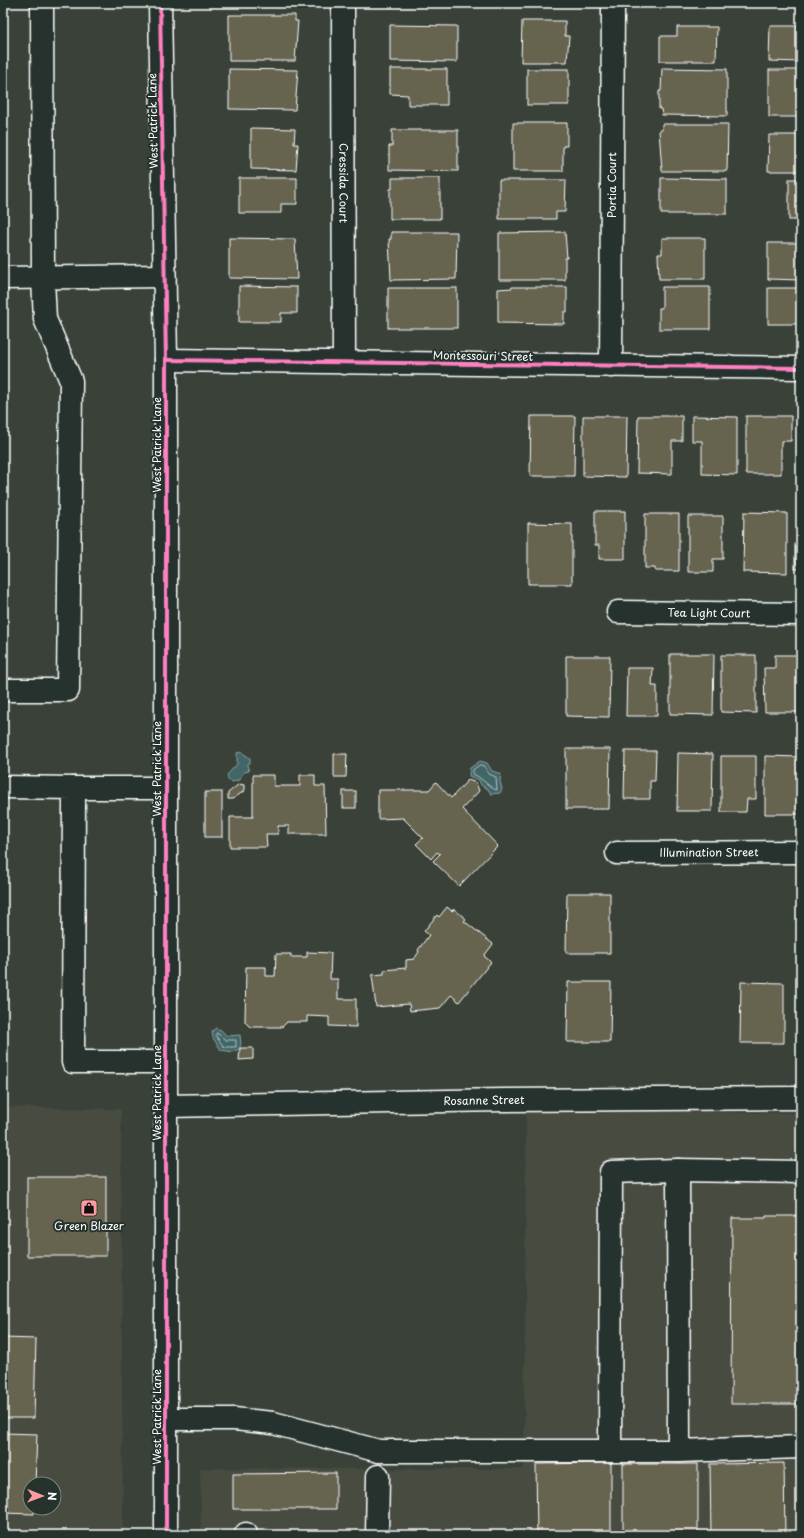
<svg xmlns="http://www.w3.org/2000/svg" width="804" height="1538" viewBox="0 0 804 1538" font-family="'Playpen Sans',sans-serif">
<rect width="100%" height="100%" fill="#394138"/>
<filter id="ink" filterUnits="userSpaceOnUse"><feTurbulence type="fractalNoise" baseFrequency=".025" numOctaves="2"/><feDisplacementMap in="SourceGraphic" scale="8" xChannelSelector="R" yChannelSelector="G"/><feConvolveMatrix kernelMatrix="1 2 1 2 8 2 1 2 1" color-interpolation-filters="sRGB"/></filter>
<g filter="url(#ink)">
<g fill="#464b3f" fill-rule="evenodd">
<path d="M3,1107L121,1109L123,1535H3ZM30,1484H54V1508H30Z"/>
<polygon points="526,1109 801,1113 801,1535 201,1535 200,1468 524,1469"/>
</g>
<g fill="#436668" stroke="#8ea3a4">
<polygon points="241,752 250,758 250,763 247,765 249,771 244,772 239,780 232,782 228,780 227,775 237,764 237,753"/>
<polygon points="480,761 487,763 492,771 501,774 500,781 502,789 500,793 491,794 488,789 481,785 479,780 469,776 470,768"/>
<polygon points="216,1028 221,1030 227,1036 240,1035 241,1044 239,1049 233,1052 221,1050 213,1038 212,1031"/>
</g>
<g fill="none" stroke-linecap="round" stroke-linejoin="round">
<g stroke="#b4c2c3" stroke-width="1">
<path d="M480,765L484,766L489,774L496,777L497,790C492,790 481,777 473,774V770Z"/>
<polygon points="217,1033 226,1040 236,1040 236,1047 224,1047 216,1036"/>
</g>
</g>
<g fill="#666350" stroke="#fff">
<polygon points="229,15 295,15 295,21 298,21 295,61 229,61"/>
<polygon points="522,21 565,21 565,36 569,36 567,62 521,62"/>
<polygon points="390,25 457,26 457,62 390,61"/>
<polygon points="770,26 801,26 801,62 769,61"/>
<polygon points="677,27 717,27 716,61 660,61 660,36 677,36"/>
<polygon points="662,68 727,69 727,116 662,115 661,109 659,109 659,91 661,91"/>
<polygon points="229,69 298,70 295,110 229,109"/>
<polygon points="390,69 447,69 447,105 408,105 408,95 390,94"/>
<rect x="527" y="69" width="42" height="36"/>
<rect x="769" y="70" width="32" height="47"/>
<polygon points="513,123 567,123 567,146 563,146 563,171 513,171"/>
<polygon points="662,124 728,124 727,171 662,171 659,130 662,130"/>
<polygon points="251,128 295,129 294,144 298,144 296,170 251,169"/>
<polygon points="392,130 458,130 458,171 389,170 389,146 392,146"/>
<polygon points="769,135 801,135 801,171 768,171"/>
<polygon points="239,178 297,178 297,204 281,204 281,213 239,213"/>
<polygon points="392,178 440,178 440,219 390,219 390,189 392,189"/>
<polygon points="661,178 727,179 727,214 661,214"/>
<rect x="789" y="179" width="12" height="41"/>
<polygon points="499,180 566,180 565,212 556,212 556,219 499,219"/>
<polygon points="391,232 457,232 456,279 391,280 389,239 391,239"/>
<polygon points="565,232 567,258 565,258 565,280 499,280 499,233"/>
<polygon points="229,238 295,239 297,279 229,278"/>
<polygon points="662,238 705,238 705,279 659,279 658,254 662,254"/>
<polygon points="768,243 801,243 801,280 768,279"/>
<polygon points="239,286 297,287 297,313 281,313 281,322 239,322"/>
<polygon points="512,287 567,287 567,312 564,312 564,324 498,323 498,289 512,288"/>
<polygon points="662,287 710,287 710,329 659,329 659,308 662,308"/>
<rect x="388" y="288" width="69" height="40"/>
<rect x="768" y="288" width="33" height="36"/>
<polygon points="531,416 575,416 574,476 530,476"/>
<polygon points="583,416 627,416 626,477 583,476"/>
<polygon points="638,416 682,416 682,441 672,441 672,474 637,473"/>
<polygon points="692,416 737,417 737,475 702,474 702,441 692,441"/>
<polygon points="746,416 791,416 791,441 781,441 781,474 746,474"/>
<polygon points="595,511 625,511 625,559 599,559 599,545 595,545"/>
<polygon points="744,512 787,513 787,573 743,572"/>
<polygon points="645,514 679,514 679,571 655,571 655,568 645,568"/>
<polygon points="688,516 723,516 723,559 713,559 713,572 688,572"/>
<polygon points="528,523 572,524 572,584 528,584"/>
<rect x="795" y="544" width="6" height="25"/>
<polygon points="670,654 714,654 713,715 670,714"/>
<polygon points="721,655 756,655 756,713 721,712"/>
<polygon points="775,655 800,655 800,712 765,712 764,668 775,668"/>
<polygon points="566,656 610,656 609,717 566,716"/>
<polygon points="627,668 653,668 652,686 657,686 657,716 626,716"/>
<polygon points="566,749 610,749 609,809 566,809"/>
<polygon points="625,751 656,751 655,781 650,781 650,799 624,799"/>
<polygon points="678,753 713,754 712,811 677,811"/>
<polygon points="334,754 347,754 346,777 334,777"/>
<polygon points="721,756 756,756 756,799 747,799 746,812 721,812"/>
<polygon points="765,756 800,757 800,814 765,814"/>
<polygon points="253,775 274,775 274,786 300,786 300,775 315,775 315,786 325,786 326,834 289,834 289,826 278,826 278,834 266,834 267,847 230,847 230,817 253,817"/>
<polygon points="468,780 476,783 479,791 462,809 498,846 459,886 433,861 440,854 437,852 431,859 416,844 423,838 403,818 378,819 378,790 429,790 436,782 451,798"/>
<polygon points="239,784 244,785 244,791 233,799 228,799 228,793"/>
<rect x="343" y="791" width="13" height="17"/>
<rect x="205" y="792" width="17" height="45"/>
<polygon points="567,893 610,893 610,953 566,953"/>
<polygon points="447,907 452,911 454,909 466,919 464,921 493,944 484,956 491,962 459,1002 451,995 440,1008 410,1011 409,1004 376,1007 372,975 384,974 384,970 406,968 406,960 414,959 419,952 418,950 429,935 424,931 437,915 439,917"/>
<polygon points="307,952 331,953 330,979 338,979 338,999 356,999 356,1027 329,1026 329,1017 307,1016 307,1022 287,1022 282,1027 250,1027 245,1022 246,967 266,967 266,976 275,976 276,954 291,954 291,957 307,957"/>
<polygon points="568,982 611,982 610,1042 567,1042"/>
<polygon points="741,982 784,983 784,1043 740,1043"/>
<polygon points="240,1048 253,1048 253,1059 239,1060"/>
<rect x="27" y="1177" width="79" height="79"/>
<polygon points="766,1216 801,1216 801,1404 731,1404 732,1218 766,1218"/>
<polygon points="3,1338 36,1339 34,1418 3,1418"/>
<polygon points="3,1433 37,1434 35,1484 30,1484 30,1508 34,1508 34,1514 3,1513"/>
<polygon points="611,1463 611,1535 537,1535 536,1464"/>
<polygon points="784,1463 785,1535 711,1535 710,1464"/>
<rect x="623" y="1464" width="75" height="71"/>
<polygon points="798,1464 801,1464 801,1535 799,1535"/>
<polygon points="336,1473 336,1509 233,1509 233,1474"/>
</g>
<g fill="none" stroke-linecap="round" stroke-linejoin="round">
<g stroke="#fff" stroke-width="25">
<g id="minor">
<polyline points="160,3 166,360 166,1535"/>
<path id="s1" d="M343,3L344,363"/>
<polyline points="3,278 164,276"/>
<polyline points="166,360 801,368"/>
<path id="s2" d="M611,366L613,3"/>
<path id="s3" d="M618,612L801,614"/>
<polyline points="3,690 68,690 71,381 45,319 43,279 42,3"/>
<polyline points="3,787 74,788 73,1062 166,1062"/>
<polyline points="74,788 166,788"/>
<path id="s4" d="M617,853L801,852"/>
<path id="s5" d="M166,1106L504,1100L801,1098"/>
<polyline points="166,1419 234,1419 273,1423 379,1451 679,1451 678,1170 801,1172"/>
<polyline points="610,1451 611,1172 678,1170"/>
<polyline points="679,1451 801,1447"/>
<polyline points="246,1535 246,1534"/>
<polyline points="377,1535 378,1476"/>
</g>
</g>
<use href="#minor" stroke="#26332d" stroke-width="22"/>
<g stroke="#26332d" stroke-width="6">
<g id="cycleway">
<polyline points="160,3 166,360 166,1535"/>
<polyline points="166,360 801,368"/>
</g>
</g>
<use href="#cycleway" stroke="#ff80c0" stroke-width="4"/>
</g>
</g>
<defs>
<g id="shop-square" transform="scale(0.9)"><rect x="-9" y="-9" width="18" height="18" rx="4" fill="#ff9aa2" stroke="#26332d"/><path d="M-5-2.5h2.3a2.7 3.5 0 0 1 5.4 0H5L5.5 6h-11ZM-1.5-2.5h3a1.5 2.3 0 0 0-3 0Z" fill="#111"/></g>
</defs>
<g fill-rule="evenodd">
<use href="#shop-square" x="89" y="1208"/>
</g>
<g text-anchor="middle" stroke-width="4" stroke-linejoin="round" paint-order="stroke">
<g font-size="11" fill="#fff" stroke="#26332d">
<text transform="translate(153 121) rotate(-91)" y="4">West Patrick Lane</text>
<text dy="4" stroke="none"><textPath href="#s1" startOffset="180">Cressida Court</textPath></text>
<text dy="4" stroke="none"><textPath href="#s2" startOffset="181">Portia Court</textPath></text>
<text transform="translate(483 356) rotate(1)" y="4">Montessouri Street</text>
<text transform="translate(157 445) rotate(-90)" y="4">West Patrick Lane</text>
<text dy="4" stroke="none"><textPath href="#s3" startOffset="91">Tea Light Court</textPath></text>
<text transform="translate(157 769) rotate(-90)" y="4">West Patrick Lane</text>
<text dy="4" stroke="none"><textPath href="#s4" startOffset="92">Illumination Street</textPath></text>
<text transform="translate(157 1093) rotate(-90)" y="4">West Patrick Lane</text>
<text dy="4" stroke="none"><textPath href="#s5" startOffset="318">Rosanne Street</textPath></text>
<text transform="translate(157 1417) rotate(-90)" y="4">West Patrick Lane</text>
</g>
<g font-size="11" fill="#fff" stroke="#26332d">
<text x="89" y="1230">Green Blazer</text>
</g>
</g>
<rect width="804" height="1538" fill="none" stroke="#26332d" stroke-width="16"/>
<rect x="8" y="8" width="788" height="1522" fill="none" stroke="#fff" stroke-width="1.5" filter="url(#ink)"/>
<g transform="translate(42 1496) rotate(91)"><circle r="19" fill="#26332d" stroke="#7d8581"/>
<path d="M0-3L7 15L0 10L-7 15Z" fill="#ff9aa2"/>
<text y="-6" font-size="11" font-weight="bold" text-anchor="middle" fill="#ffffff">N</text>
</g>
</svg>
